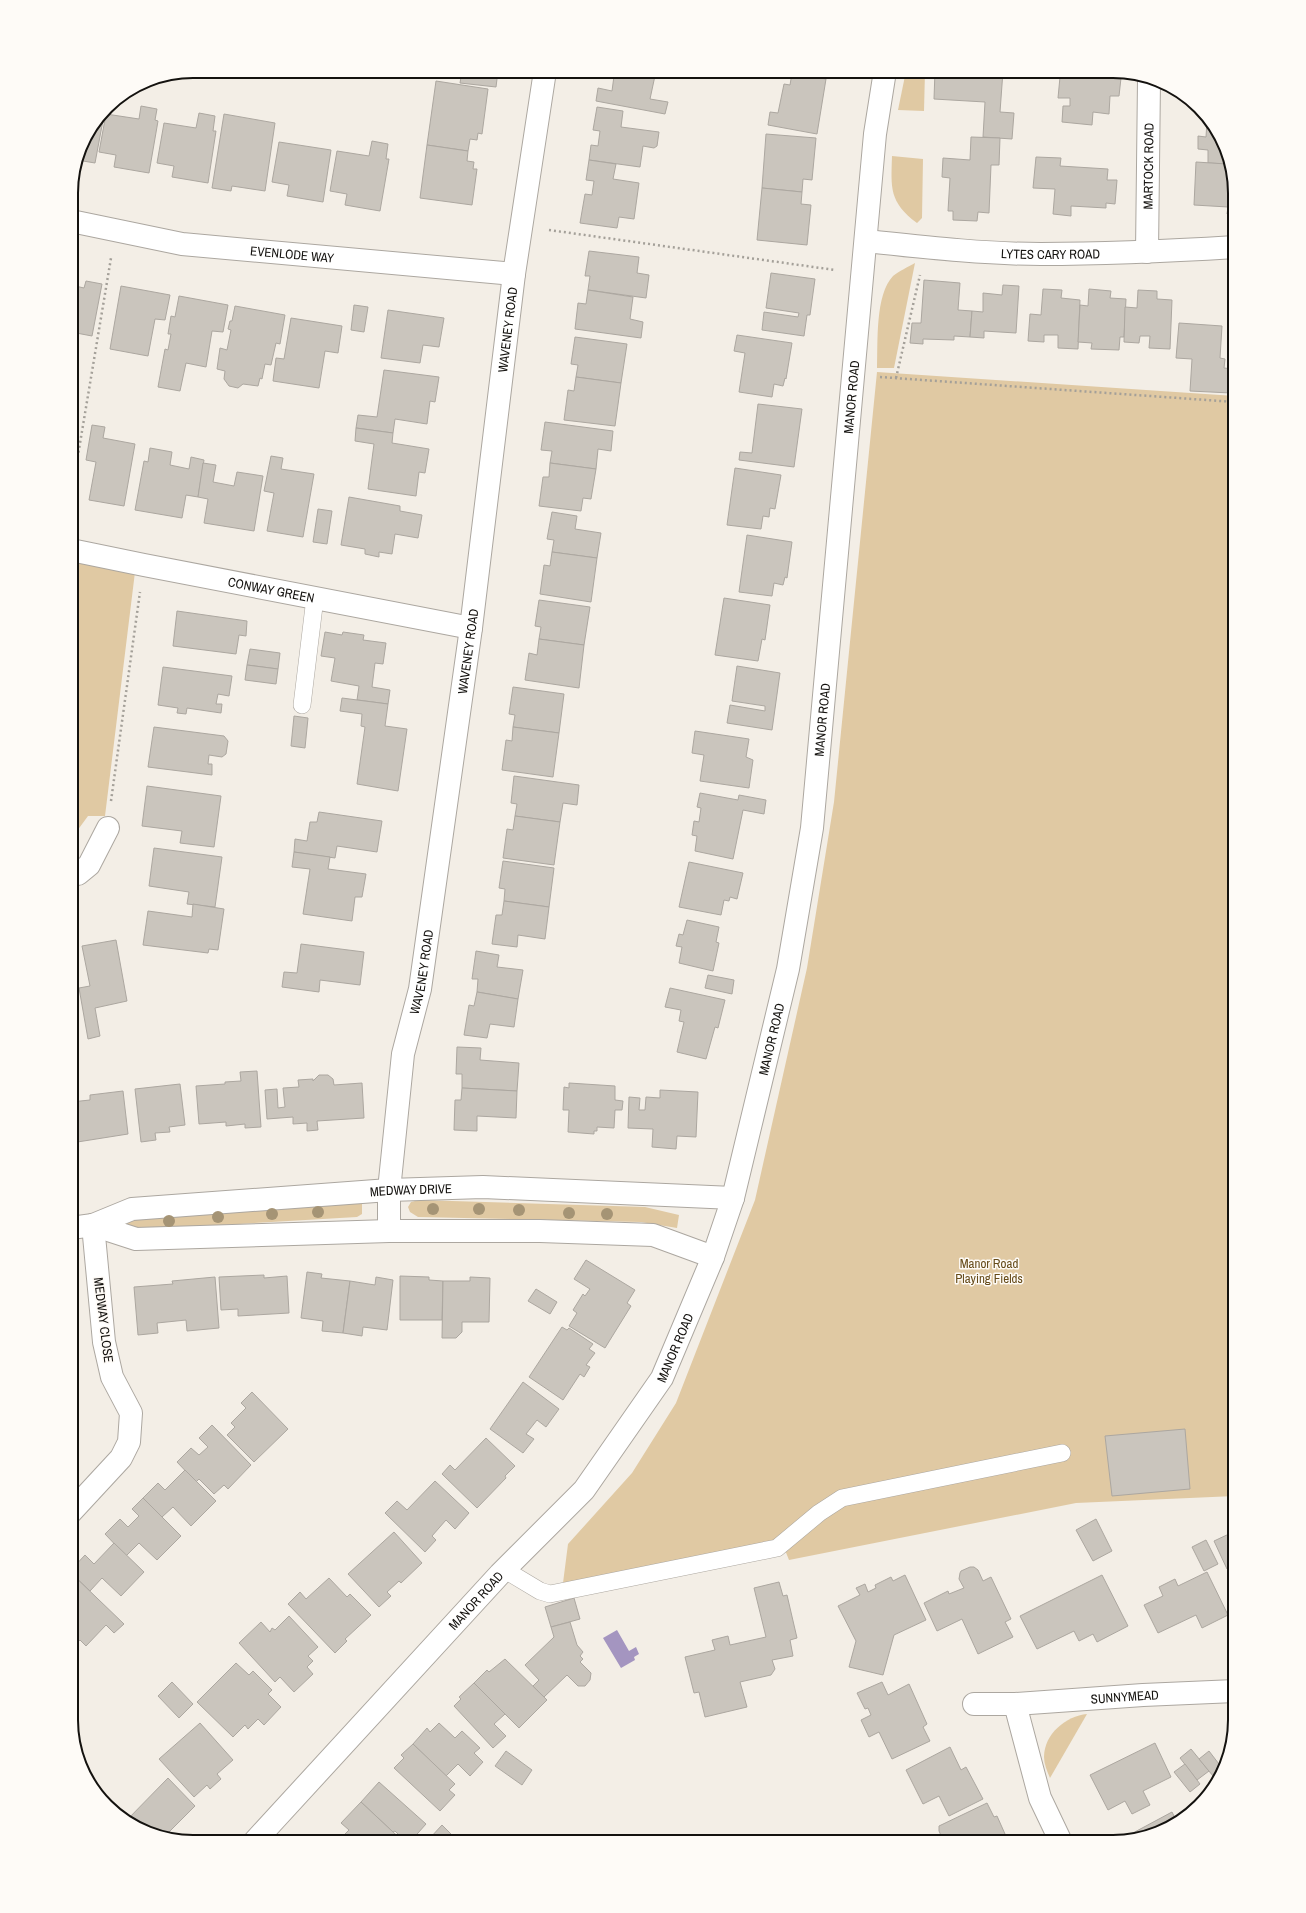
<svg xmlns="http://www.w3.org/2000/svg" width="1306" height="1913" viewBox="0 0 1306 1913" font-family="'Archivo Narrow',sans-serif">
<rect width="100%" height="100%" fill="#f3eee6"/>
<g fill="#e0c9a3">
<polygon points="906,71 925,71 924,111 898,110"/>
<path d="M892,156L923,159L922,218L917,223C889,202 891,188 892,156Z"/>
<path d="M915,263L894,368H877C878,342 875,295 893,276C899,271 908,267 915,263Z"/>
<polygon points="877,372 1235,396 1235,1496 1076,1503 789,1560 781,1540 563,1583 568,1544 632,1473 676,1403 755,1200 807,968 834,802"/>
<polygon points="71,561 135,572 105,816 88,816 77,831 71,834"/>
<polygon points="419,1200 645,1207 679,1215 677,1228 641,1222 418,1217 410,1212 408,1207 411,1202"/>
<polygon points="358,1202 362,1204 362,1214 357,1217 120,1231 120,1219"/>
<path d="M1087,1714L1050,1778C1047,1771 1044,1764 1044,1757C1044,1734 1066,1716 1087,1714Z"/>
</g>
<polygon fill="#a495c0" points="617,1630 629,1651 636,1647 639,1654 634,1657 635,1660 621,1668 603,1638"/>
<g fill="#cac5bd" stroke="#aca7a0">
<polygon points="462,71 498,71 496,87 460,83"/>
<polygon points="608,71 656,71 650,99 668,102 665,114 596,101 598,88 612,91 614,76 608,74"/>
<polygon points="812,71 827,71 826,75"/>
<polygon points="935,71 1003,71 1000,112 1014,113 1012,139 983,137 985,102 934,99"/>
<polygon points="1060,71 1090,71 1090,75"/>
<polygon points="792,73 826,79 817,134 768,125 770,112 778,113 784,84 790,85"/>
<polygon points="1073,74 1121,78 1119,96 1110,96 1109,114 1093,112 1092,125 1062,122 1063,106 1070,106 1070,98 1058,98 1060,77 1073,78"/>
<polygon points="436,81 488,89 482,134 478,133 477,140 470,139 468,151 427,145"/>
<polygon points="141,106 157,109 155,120 158,121 149,173 114,167 116,155 99,152 106,114 139,119"/>
<polygon points="597,107 623,111 621,127 659,132 657,146 654,148 643,146 640,167 589,160 591,145 598,146 600,131 593,130"/>
<polygon points="199,113 215,116 213,131 216,131 208,183 172,177 174,166 157,163 164,123 196,128"/>
<polygon points="102,114 104,115 95,163 77,160 80,146"/>
<polygon points="224,114 275,123 265,191 232,186 231,191 212,188"/>
<polygon points="1207,121 1219,132 1227,164 1208,163 1208,150 1198,149 1198,136 1206,137"/>
<polygon points="766,134 816,138 812,180 803,179 802,192 762,188"/>
<polygon points="971,137 1000,138 999,165 991,165 989,213 978,212 977,221 953,220 953,211 948,211 950,178 942,177 943,158 970,160"/>
<polygon points="372,141 388,144 386,159 389,159 380,211 345,205 347,194 330,191 337,151 369,156"/>
<polygon points="279,142 331,150 323,202 287,196 289,185 272,182"/>
<polygon points="427,145 468,151 467,161 474,162 473,169 477,169 472,205 420,198"/>
<polygon points="1036,157 1061,158 1060,166 1108,169 1107,180 1117,180 1115,204 1106,203 1106,208 1071,206 1071,216 1053,214 1055,189 1033,188"/>
<polygon points="589,160 616,164 613,179 639,183 634,219 619,217 617,228 580,223 585,194 592,195 594,181 586,180"/>
<polygon points="1196,162 1227,164 1235,193 1235,214 1227,214 1228,207 1194,205"/>
<polygon points="762,188 802,192 801,204 811,205 807,245 757,240"/>
<polygon points="589,251 639,257 637,273 649,275 646,298 588,290 590,276 585,276"/>
<polygon points="771,273 815,279 810,315 807,315 804,336 762,330 764,312 798,317 799,313 766,308"/>
<polygon points="924,280 960,283 958,310 972,311 970,337 954,336 954,340 923,339 923,344 910,343 912,323 921,323"/>
<polygon points="86,281 102,284 92,336 71,332 71,285 84,288"/>
<polygon points="1003,285 1019,286 1016,333 984,331 984,338 970,337 972,311 983,312 983,293 1002,295"/>
<polygon points="121,286 170,295 165,320 155,319 148,356 110,349"/>
<polygon points="1043,289 1062,290 1061,298 1080,300 1078,349 1058,348 1058,335 1044,335 1044,342 1028,341 1030,314 1041,315"/>
<polygon points="1089,289 1111,291 1110,298 1126,299 1124,337 1120,337 1119,350 1091,349 1092,343 1078,342 1080,305 1088,306"/>
<polygon points="588,290 633,297 630,319 643,322 641,338 575,329 578,303 586,304"/>
<polygon points="1138,290 1157,291 1157,299 1172,300 1170,349 1149,348 1150,336 1140,336 1139,343 1124,342 1125,307 1137,308"/>
<polygon points="179,296 228,305 223,332 212,331 206,367 186,363 180,391 158,387 165,349 168,350 171,334 168,334 171,316 175,317"/>
<polygon points="354,305 368,307 364,332 351,330"/>
<polygon points="235,306 285,315 280,344 276,343 271,365 265,364 262,379 260,378 258,386 243,384 238,388 229,386 224,379 225,371 217,369 220,348 227,350 231,330 228,329 230,321 232,321"/>
<polygon points="388,310 444,318 439,347 423,345 420,363 381,358"/>
<polygon points="291,318 342,326 338,353 325,351 319,388 273,381 276,358 284,359"/>
<polygon points="1179,323 1222,326 1220,358 1225,359 1224,368 1233,369 1231,393 1190,391 1192,359 1176,358"/>
<polygon points="737,335 792,343 786,379 785,378 783,386 774,384 772,397 739,392 745,353 734,351"/>
<polygon points="575,337 627,344 621,383 576,377 578,365 571,364"/>
<polygon points="384,370 439,377 435,402 430,401 427,424 395,419 393,433 356,428 358,415 377,417"/>
<polygon points="576,377 621,383 615,426 564,420 568,390 574,391"/>
<polygon points="758,404 802,409 794,467 739,460 740,452 752,453"/>
<polygon points="545,422 613,431 611,451 598,449 596,469 550,463 552,451 541,450"/>
<polygon points="92,425 105,427 103,438 135,444 124,506 89,500 96,462 86,460"/>
<polygon points="356,428 393,433 392,443 429,449 425,473 419,472 416,496 368,489 374,444 355,441"/>
<polygon points="150,448 172,452 170,465 189,469 191,457 204,460 198,497 186,495 182,518 135,510 144,461 148,462"/>
<polygon points="271,456 283,458 281,469 314,474 303,537 267,531 274,493 264,491"/>
<polygon points="203,463 216,465 213,482 234,486 237,472 263,476 254,531 204,523 208,499 198,497"/>
<polygon points="550,463 596,469 591,499 583,498 581,511 539,506 543,477 549,477"/>
<polygon points="735,468 781,475 775,509 770,508 769,517 763,516 761,529 727,525"/>
<polygon points="349,497 400,506 400,511 422,515 418,538 395,534 392,554 379,552 379,557 365,554 365,549 341,545"/>
<polygon points="318,509 332,511 327,544 313,542"/>
<polygon points="552,512 577,516 575,529 601,533 597,558 552,552 554,540 547,539"/>
<polygon points="747,535 792,542 787,578 785,577 783,585 774,583 772,596 739,592"/>
<polygon points="552,552 597,558 591,602 540,594 544,565 550,566"/>
<polygon points="724,598 770,605 765,640 762,639 758,661 715,655"/>
<polygon points="539,600 590,607 584,645 539,639 541,627 535,626"/>
<polygon points="177,611 247,621 246,636 239,635 236,654 173,646"/>
<polygon points="325,632 342,635 343,632 364,635 363,640 386,643 383,664 375,663 372,687 390,690 388,704 357,700 359,686 331,681 335,658 321,656"/>
<polygon points="539,639 584,645 579,688 525,680 529,653 537,655"/>
<polygon points="250,649 280,653 278,669 247,665"/>
<polygon points="247,665 278,669 276,684 245,680"/>
<polygon points="737,666 780,673 772,730 727,723 730,705 765,711 765,706 732,701"/>
<polygon points="163,667 232,676 229,696 218,694 216,704 222,704 221,713 187,708 186,714 177,713 178,708 158,705"/>
<polygon points="513,687 564,694 559,733 513,727 515,715 509,714"/>
<polygon points="342,698 388,704 385,726 407,729 398,791 357,784 365,727 361,726 362,714 340,711"/>
<polygon points="294,716 308,718 305,748 291,746"/>
<polygon points="154,727 224,736 228,741 226,754 222,757 209,755 208,764 212,764 212,775 148,767"/>
<polygon points="513,727 559,733 553,777 502,770 506,740 512,741"/>
<polygon points="695,731 749,739 746,757 753,760 749,788 700,781 704,755 692,753"/>
<polygon points="514,776 579,785 577,805 563,803 560,822 515,816 517,804 511,803"/>
<polygon points="147,786 221,796 214,847 180,843 182,831 142,826"/>
<polygon points="700,793 738,800 739,795 766,800 764,814 743,810 733,859 695,851 697,836 692,835 694,821 699,822 701,808 697,807"/>
<polygon points="319,812 382,821 377,852 337,846 335,858 294,852 295,839 307,841 310,822 317,822"/>
<polygon points="515,816 560,822 554,865 503,858 507,829 513,830"/>
<polygon points="154,848 222,857 215,907 187,904 189,892 149,886"/>
<polygon points="294,852 330,857 328,869 366,874 362,897 355,897 352,921 303,914 310,869 292,867"/>
<polygon points="503,861 554,868 549,907 504,901 505,889 499,888"/>
<polygon points="689,862 743,873 737,899 730,897 729,901 724,900 721,915 679,907"/>
<polygon points="504,901 549,907 545,939 518,935 517,947 492,944 496,915 502,915"/>
<polygon points="193,904 224,909 218,950 209,949 208,953 143,945 148,911 192,917"/>
<polygon points="687,920 719,927 716,942 719,943 713,971 679,963 682,947 676,946 679,934 683,935"/>
<polygon points="116,940 127,1001 95,1008 100,1036 88,1039 79,988 90,986 82,946"/>
<polygon points="301,944 364,952 360,985 320,980 319,992 282,987 284,972 297,973"/>
<polygon points="476,951 499,955 497,967 523,970 518,999 477,992 478,979 472,979"/>
<polygon points="708,975 734,980 732,994 705,988"/>
<polygon points="670,988 725,1000 718,1028 715,1027 706,1059 677,1052 684,1022 679,1021 681,1010 665,1007"/>
<polygon points="477,992 518,999 514,1027 490,1024 487,1038 464,1035 469,1005 474,1006"/>
<polygon points="75,1022 77,1033 71,1035 71,1023"/>
<polygon points="457,1047 481,1048 480,1060 519,1063 517,1091 462,1088 462,1074 456,1074"/>
<polygon points="257,1071 261,1127 245,1128 245,1124 226,1126 226,1122 199,1124 196,1086 225,1084 225,1082 241,1081 240,1072"/>
<polygon points="319,1075 328,1075 333,1079 334,1085 362,1083 364,1118 317,1121 318,1130 307,1131 307,1123 293,1124 293,1117 267,1119 265,1090 277,1089 278,1108 285,1107 283,1088 299,1087 298,1080 313,1079 313,1081"/>
<polygon points="569,1083 615,1086 615,1100 623,1101 622,1110 615,1110 614,1128 597,1127 597,1131 594,1131 594,1134 568,1132 569,1110 563,1110 564,1087 569,1088"/>
<polygon points="180,1084 185,1125 169,1127 170,1132 155,1133 156,1140 141,1142 135,1089"/>
<polygon points="462,1088 517,1091 516,1118 477,1116 477,1131 454,1130 455,1100 461,1100"/>
<polygon points="660,1090 698,1092 696,1137 677,1136 676,1149 652,1147 653,1129 628,1128 629,1097 640,1098 639,1110 645,1110 646,1097 660,1098"/>
<polygon points="123,1091 128,1134 71,1143 71,1102 90,1100 90,1095"/>
<polygon points="586,1260 635,1290 627,1303 631,1306 605,1348 569,1326 577,1313 573,1310 583,1294 585,1296 590,1289 574,1279"/>
<polygon points="307,1272 322,1274 321,1278 350,1281 343,1333 322,1331 323,1321 301,1318"/>
<polygon points="264,1275 264,1278 287,1276 289,1313 238,1316 238,1309 221,1310 219,1277"/>
<polygon points="400,1276 429,1277 429,1280 443,1281 442,1320 400,1320"/>
<polygon points="215,1277 219,1328 187,1331 186,1320 157,1323 158,1333 138,1335 134,1287 173,1284 172,1281"/>
<polygon points="376,1277 393,1280 387,1330 363,1327 362,1336 343,1333 350,1281 375,1285"/>
<polygon points="470,1277 490,1278 489,1322 462,1322 462,1332 456,1338 442,1338 443,1281 470,1281"/>
<polygon points="536,1289 557,1302 550,1314 528,1301"/>
<polygon points="562,1327 567,1330 569,1328 593,1344 589,1349 595,1353 586,1365 590,1367 584,1377 580,1374 563,1400 529,1377"/>
<polygon points="523,1382 559,1409 546,1427 537,1420 526,1434 534,1439 523,1453 490,1429"/>
<polygon points="252,1392 288,1429 254,1462 227,1435 235,1427 231,1423 246,1408 241,1403"/>
<polygon points="212,1425 251,1465 228,1489 224,1485 214,1494 199,1479 196,1482 177,1462 191,1448 199,1455 208,1447 199,1438"/>
<polygon points="1185,1429 1190,1489 1112,1496 1105,1436"/>
<polygon points="486,1438 515,1466 505,1476 506,1478 477,1508 442,1474 450,1465 455,1470"/>
<polygon points="185,1470 216,1501 191,1526 173,1507 162,1517 143,1498 158,1483 165,1490"/>
<polygon points="435,1481 469,1513 455,1529 446,1520 432,1536 436,1540 425,1552 385,1513 397,1501 407,1510"/>
<polygon points="143,1498 181,1536 157,1560 139,1543 126,1556 105,1534 120,1519 128,1527 139,1516 132,1509"/>
<polygon points="1096,1519 1112,1551 1093,1561 1076,1530"/>
<polygon points="394,1532 422,1563 401,1583 399,1581 387,1592 391,1596 379,1607 348,1574"/>
<polygon points="1229,1534 1235,1548 1235,1566 1227,1569 1214,1541"/>
<polygon points="1206,1540 1218,1564 1204,1571 1192,1547"/>
<polygon points="114,1543 144,1572 121,1596 102,1578 90,1591 71,1573 71,1570 85,1555 94,1564"/>
<polygon points="970,1567 974,1567 978,1570 983,1581 991,1577 1011,1619 1005,1622 1013,1637 978,1654 962,1619 937,1631 924,1603 948,1591 949,1594 964,1588 959,1579 960,1573 961,1571"/>
<polygon points="1207,1572 1228,1615 1202,1628 1196,1615 1158,1633 1144,1605 1163,1596 1159,1587 1175,1579 1178,1586"/>
<polygon points="71,1573 124,1624 114,1633 106,1625 86,1646 80,1640 71,1649"/>
<polygon points="905,1575 926,1620 894,1635 883,1675 849,1667 856,1641 838,1606 860,1595 856,1588 865,1584 868,1592 876,1588 875,1585 891,1577 893,1581"/>
<polygon points="1102,1575 1128,1626 1097,1642 1093,1634 1079,1641 1074,1631 1037,1649 1020,1616"/>
<polygon points="329,1578 347,1597 350,1594 371,1615 345,1639 347,1641 335,1653 288,1604 300,1592 306,1599"/>
<polygon points="779,1582 783,1596 787,1595 797,1638 790,1640 793,1656 772,1660 775,1669 771,1675 740,1682 747,1707 705,1717 699,1692 694,1693 685,1657 715,1650 712,1640 728,1636 730,1645 766,1637 754,1588"/>
<polygon points="574,1598 580,1619 551,1627 545,1607"/>
<polygon points="289,1616 318,1647 308,1656 313,1661 307,1667 313,1674 294,1692 280,1677 275,1682 239,1643 261,1622 270,1632 272,1628 275,1630"/>
<polygon points="570,1622 577,1645 583,1652 580,1656 583,1659 580,1662 591,1673 590,1680 585,1686 578,1686 567,1675 544,1697 533,1686 539,1680 525,1665 554,1637 551,1627"/>
<polygon points="505,1659 547,1700 519,1728 474,1683 487,1670 489,1672"/>
<polygon points="236,1663 249,1675 253,1671 272,1690 268,1694 281,1707 264,1725 258,1719 248,1729 245,1725 233,1737 197,1702"/>
<polygon points="172,1682 193,1704 179,1718 158,1696"/>
<polygon points="882,1682 888,1695 909,1684 927,1724 923,1727 930,1741 892,1759 879,1732 869,1737 861,1720 871,1715 868,1708 865,1709 857,1693"/>
<polygon points="474,1683 505,1714 494,1724 506,1736 493,1748 454,1706 461,1699 459,1697"/>
<polygon points="71,1706 75,1709 77,1717 71,1722"/>
<polygon points="200,1723 233,1760 217,1774 221,1779 210,1789 207,1785 194,1797 159,1759"/>
<polygon points="439,1723 455,1738 462,1731 480,1748 474,1753 483,1762 470,1776 458,1764 446,1776 413,1744 427,1728 430,1732"/>
<polygon points="1155,1743 1171,1777 1143,1791 1150,1805 1132,1814 1125,1801 1108,1810 1090,1775"/>
<polygon points="413,1744 455,1784 449,1790 455,1795 440,1811 394,1768 404,1758 401,1755"/>
<polygon points="950,1747 961,1770 966,1767 983,1799 949,1816 939,1796 923,1804 906,1770"/>
<polygon points="1191,1749 1209,1771 1197,1780 1180,1758"/>
<polygon points="506,1751 532,1770 522,1785 495,1766"/>
<polygon points="1209,1751 1222,1768 1218,1782 1199,1759"/>
<polygon points="1185,1764 1200,1784 1190,1792 1174,1772"/>
<polygon points="168,1778 195,1806 166,1835 125,1822"/>
<polygon points="379,1782 426,1824 410,1842 406,1842 395,1831 393,1832 361,1802"/>
<polygon points="361,1802 393,1832 404,1842 347,1842 342,1837 349,1830 341,1823"/>
<polygon points="987,1803 994,1817 997,1816 1005,1834 1003,1835 1007,1842 944,1842 939,1831 939,1826"/>
<polygon points="1172,1812 1177,1822 1174,1826 1132,1837 1131,1834"/>
<polygon points="442,1825 459,1842 434,1842 430,1838"/>
</g>
<g fill="none" stroke-linecap="round" stroke-linejoin="round">
<g stroke="#aca7a0" stroke-width="18">
<g id="service">
<polyline points="302,705 315,598"/>
<polyline points="505,1570 540,1591 550,1594 777,1548 819,1513 842,1498 1062,1453"/>
</g>
</g>
<g stroke="#aca7a0" stroke-width="24">
<g id="minor">
<path id="s1" d="M71,221L182,244L514,274"/>
<path id="s2" d="M866,241C923,247 984,254 1041,254C1106,254 1170,251 1235,247"/>
<path id="s3" d="M1147,252L1149,80"/>
<path id="s4" d="M71,550L144,565L471,628"/>
<polyline points="71,873 78,874 89,865 108,828"/>
<polyline points="93,1225 136,1239 389,1231 540,1231 653,1235 713,1257"/>
<path id="s5" d="M71,1228L93,1225L132,1209L389,1190L483,1187L733,1198"/>
<path id="s6" d="M389,1231V1190L403,1054L420,989L471,628L514,274L545,71"/>
<polyline points="71,1512 121,1458 129,1442 131,1413 112,1377 104,1342 93,1225"/>
<polyline points="974,1704 1015,1704 1040,1798 1061,1842"/>
<path id="s7" d="M1015,1704L1143,1695L1235,1691"/>
<path id="s8" d="M254,1842L500,1574L584,1490L662,1378L713,1257L733,1198L788,969L812,828L875,134L885,71"/>
</g>
</g>
<g stroke="#a4a099" stroke-width="2.5" stroke-dasharray="2 3" stroke-linecap="butt">
<polyline points="549,230 835,270"/>
<polyline points="880,377 1235,402"/>
<polyline points="896,378 920,275"/>
<polyline points="71,497 111,258"/>
<polyline points="111,801 140,592"/>
</g>
<use href="#service" stroke="#fff" stroke-width="17"/>
<use href="#minor" stroke="#fff" stroke-width="22"/>
</g>
<g fill="#a59475">
<circle cx="433" cy="1209" r="6"/>
<circle cx="479" cy="1209" r="6"/>
<circle cx="519" cy="1210" r="6"/>
<circle cx="318" cy="1212" r="6"/>
<circle cx="569" cy="1213" r="6"/>
<circle cx="272" cy="1214" r="6"/>
<circle cx="607" cy="1214" r="6"/>
<circle cx="218" cy="1217" r="6"/>
<circle cx="169" cy="1221" r="6"/>
</g>
<g text-anchor="middle" stroke-width="3" stroke-linejoin="round" paint-order="stroke">
<g font-size="13" fill="#14120f" stroke="#fefbf7">
<text dy="5" stroke="none"><textPath href="#s3" startOffset="86">MARTOCK ROAD</textPath></text>
<text dy="5" stroke="none"><textPath href="#s2" startOffset="185">LYTES CARY ROAD</textPath></text>
<text dy="5" stroke="none"><textPath href="#s1" startOffset="224">EVENLODE WAY</textPath></text>
<text dy="5" stroke="none"><textPath href="#s6" startOffset="910">WAVENEY ROAD</textPath></text>
<text dy="5" stroke="none"><textPath href="#s8" startOffset="1624">MANOR ROAD</textPath></text>
<text dy="5" stroke="none"><textPath href="#s4" startOffset="204">CONWAY GREEN</textPath></text>
<text dy="5" stroke="none"><textPath href="#s6" startOffset="586">WAVENEY ROAD</textPath></text>
<text dy="5" stroke="none"><textPath href="#s8" startOffset="1300">MANOR ROAD</textPath></text>
<text dy="5" stroke="none"><textPath href="#s6" startOffset="262">WAVENEY ROAD</textPath></text>
<text dy="5" stroke="none"><textPath href="#s8" startOffset="976">MANOR ROAD</textPath></text>
<text dy="5" stroke="none"><textPath href="#s5" startOffset="344">MEDWAY DRIVE</textPath></text>
<text transform="translate(104 1320) rotate(83)" y="5">MEDWAY CLOSE</text>
<text dy="5" stroke="none"><textPath href="#s8" startOffset="652">MANOR ROAD</textPath></text>
<text dy="5" stroke="none"><textPath href="#s8" startOffset="328">MANOR ROAD</textPath></text>
<text dy="5" stroke="none"><textPath href="#s7" startOffset="110">SUNNYMEAD</textPath></text>
</g>
<g font-size="13" fill="#664b19" stroke="#fefbf7">
<text x="989" y="1268">Manor Road<tspan x="989" dy="15">Playing Fields</tspan></text>
</g>
</g>
<path d="M0 0H1306V1913H0ZM193 78H1113A115 115 0 0 1 1228 193V1720A115 115 0 0 1 1113 1835H193A115 115 0 0 1 78 1720V193A115 115 0 0 1 193 78Z" fill="#fefbf7" fill-rule="evenodd"/>
<path fill="none" stroke="#14120f" stroke-width="2" d="M193 78H1113A115 115 0 0 1 1228 193V1720A115 115 0 0 1 1113 1835H193A115 115 0 0 1 78 1720V193A115 115 0 0 1 193 78Z"/>
</svg>
